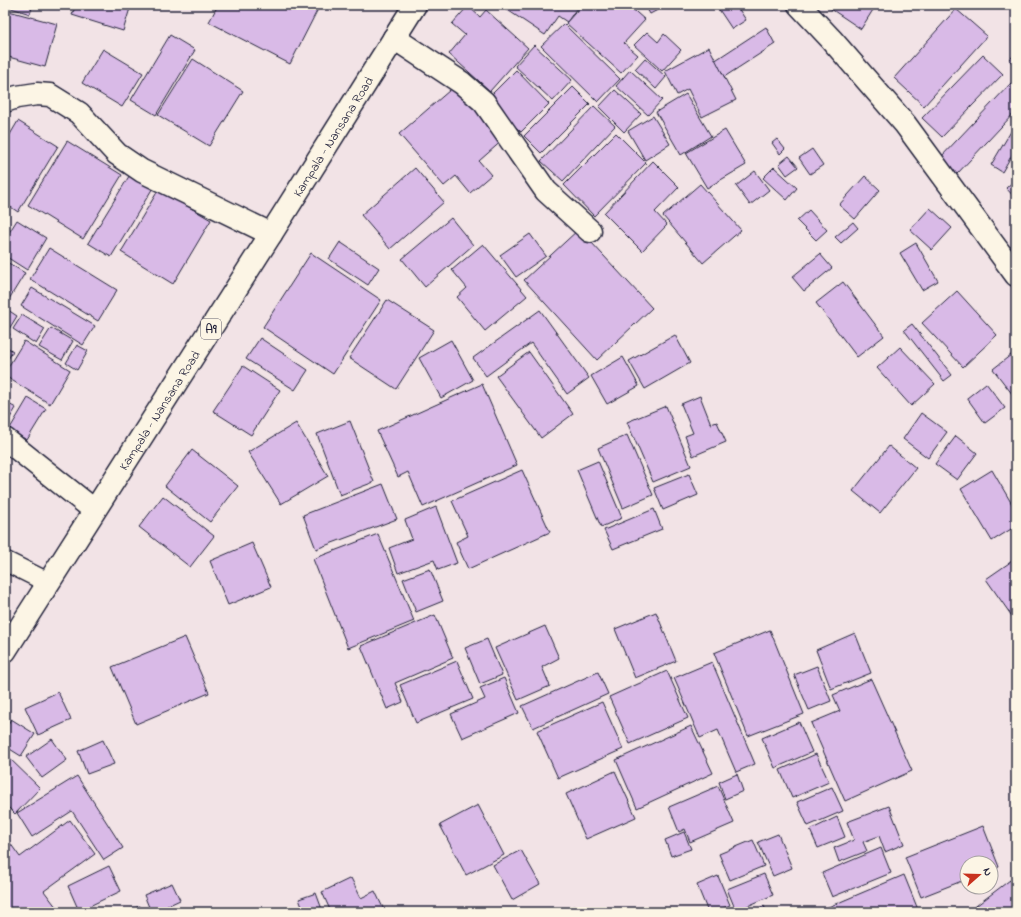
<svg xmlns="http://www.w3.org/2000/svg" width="1021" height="917" viewBox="0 0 1021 917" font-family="'Indie Flower',sans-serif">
<rect width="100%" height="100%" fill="#f2e3e6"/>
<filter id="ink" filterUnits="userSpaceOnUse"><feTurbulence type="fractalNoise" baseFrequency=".025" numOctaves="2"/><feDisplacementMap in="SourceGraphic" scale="8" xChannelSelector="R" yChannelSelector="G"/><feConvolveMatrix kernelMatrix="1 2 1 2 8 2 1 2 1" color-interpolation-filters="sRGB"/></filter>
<g filter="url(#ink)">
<g fill="#d9bae7" stroke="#22223b">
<polygon points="5,5 33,5 30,14 5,6"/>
<polygon points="76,5 131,5 123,31 72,15"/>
<polygon points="218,5 320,5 290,64 209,22"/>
<polygon points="500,5 579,5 567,22 558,16 545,35"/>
<polygon points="582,5 628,5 645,20 624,43 638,55 621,73 566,23"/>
<polygon points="645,5 667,5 650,14"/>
<polygon points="716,5 736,5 746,20 732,29"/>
<polygon points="825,5 876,5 861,29"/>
<polygon points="468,6 480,17 486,10 528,48 490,91 449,54 465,35 452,24"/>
<polygon points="956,9 987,36 924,106 894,78"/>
<polygon points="5,10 57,24 45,67 5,56"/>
<polygon points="564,24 620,79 598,102 541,46"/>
<polygon points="766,27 775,44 721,79 711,63"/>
<polygon points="647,32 658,42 664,34 681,50 662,71 634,45"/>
<polygon points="170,35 195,50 156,115 131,100"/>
<polygon points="534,45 572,80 553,101 515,66"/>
<polygon points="709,47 736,100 702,117 688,89 677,95 665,71"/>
<polygon points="103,49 143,73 122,107 82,83"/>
<polygon points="1016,53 1016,67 1009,60"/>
<polygon points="983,55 1003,74 942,137 922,118"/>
<polygon points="645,58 666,77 656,89 635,69"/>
<polygon points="193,59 243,91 209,146 158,115"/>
<polygon points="5,62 8,63 5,76"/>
<polygon points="516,70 549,104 521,132 487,99"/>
<polygon points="630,70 662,100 648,115 616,86"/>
<polygon points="1011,83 1016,88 1016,111 957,174 940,158"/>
<polygon points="457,84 504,139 479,161 491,175 470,193 456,176 444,186 399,134"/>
<polygon points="573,87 590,104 541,153 524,136"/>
<polygon points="615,90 641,114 624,132 599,107"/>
<polygon points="686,94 711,136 681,155 656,112"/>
<polygon points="594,106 615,126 563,181 541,161"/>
<polygon points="653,116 670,144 645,160 628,131"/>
<polygon points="18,121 58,146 18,212 5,203 5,143"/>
<polygon points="1016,123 1016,148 1002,172 991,165"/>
<polygon points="725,130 746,165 707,188 686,153"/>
<polygon points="616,133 646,163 594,216 564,185"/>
<polygon points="777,139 785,149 780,154 772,143"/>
<polygon points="67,141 122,175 83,239 28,205"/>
<polygon points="812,149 823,165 810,174 799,158"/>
<polygon points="789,156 798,167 787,175 779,164"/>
<polygon points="653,161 679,187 655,212 667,225 642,251 604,213"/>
<polygon points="774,167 797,188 787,200 763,178"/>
<polygon points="415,168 444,202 390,249 361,215"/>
<polygon points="755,171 769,190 750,205 736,186"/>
<polygon points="131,173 154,186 111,257 88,243"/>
<polygon points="865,176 880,190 855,219 839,205"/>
<polygon points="1016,179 1016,199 1006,188"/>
<polygon points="700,184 741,230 703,263 663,216"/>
<polygon points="159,189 211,220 173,284 121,252"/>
<polygon points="930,208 952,228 932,250 910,230"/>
<polygon points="809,210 827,230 816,240 797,221"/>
<polygon points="451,218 473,245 425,287 402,259"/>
<polygon points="17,220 46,238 27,270 5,256 5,239"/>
<polygon points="853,222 858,228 841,243 835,237"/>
<polygon points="579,229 652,308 597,360 524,280"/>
<polygon points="530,234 546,256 516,277 500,255"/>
<polygon points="340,242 379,268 368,285 329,259"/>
<polygon points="1016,242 1016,253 1011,246"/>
<polygon points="916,243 938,281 922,290 900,253"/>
<polygon points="483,244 527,296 485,331 457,297 467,288 452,270"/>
<polygon points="49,248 117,290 98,321 30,279"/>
<polygon points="311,253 381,300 333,374 263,327"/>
<polygon points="820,254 832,268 804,291 792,277"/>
<polygon points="5,261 25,273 6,304 5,303"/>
<polygon points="843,282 884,336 857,357 816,303"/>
<polygon points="32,288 95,326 83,345 21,306"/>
<polygon points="957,291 997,335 963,367 922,323"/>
<polygon points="387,300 434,330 396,389 349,358"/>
<polygon points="5,308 17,316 9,329 5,326"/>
<polygon points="540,310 589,378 567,394 531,343 486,376 473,358"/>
<polygon points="22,315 45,329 36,344 13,329"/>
<polygon points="912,324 952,375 944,381 904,330"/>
<polygon points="51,328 73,341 62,360 39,347"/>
<polygon points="5,331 10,334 5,342"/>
<polygon points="675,335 690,363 645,389 629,361"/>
<polygon points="260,338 308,370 295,390 246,359"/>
<polygon points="451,340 473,380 441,398 419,358"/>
<polygon points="24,341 70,370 50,404 5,376 5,372"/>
<polygon points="77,345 88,351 77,370 66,363"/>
<polygon points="5,346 13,351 5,364"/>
<polygon points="900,347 935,384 911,406 877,368"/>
<polygon points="1016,351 1016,399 993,369"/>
<polygon points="529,352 573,414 541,438 496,376"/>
<polygon points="623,357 639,386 607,404 591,376"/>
<polygon points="243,366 280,390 251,435 213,411"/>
<polygon points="986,383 1005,408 985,423 967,398"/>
<polygon points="482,384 517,465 423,507 408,472 398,477 377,431"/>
<polygon points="700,396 711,424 717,422 726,442 693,456 685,436 693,433 681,404"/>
<polygon points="28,398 46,409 27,440 9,430"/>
<polygon points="5,402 16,408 5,426"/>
<polygon points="666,406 691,466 653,482 627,422"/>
<polygon points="921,413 947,432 928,458 903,439"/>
<polygon points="350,421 374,482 340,495 317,434"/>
<polygon points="296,423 328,476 281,504 248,452"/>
<polygon points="627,435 653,495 623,508 598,448"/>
<polygon points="956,436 977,453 957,480 935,464"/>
<polygon points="889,446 916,468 880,513 853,491"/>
<polygon points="192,450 238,486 210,522 165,486"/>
<polygon points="598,461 622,518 601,527 577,470"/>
<polygon points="522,470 550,532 468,569 456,542 468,536 452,501"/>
<polygon points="992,470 1016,511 1016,526 992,541 961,489"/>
<polygon points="689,474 698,495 663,510 654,488"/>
<polygon points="383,484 397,519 316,549 303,515"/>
<polygon points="163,496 214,536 190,567 139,527"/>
<polygon points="436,507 457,563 438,570 434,560 398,573 389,548 412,539 405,520"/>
<polygon points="654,509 662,529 613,549 604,530"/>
<polygon points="378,534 414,621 348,648 313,559"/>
<polygon points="252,543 271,587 228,605 210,561"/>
<polygon points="1012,561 1016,567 1016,622 986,579"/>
<polygon points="430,569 443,601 416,612 403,579"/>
<polygon points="656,612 676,661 635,678 615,629"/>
<polygon points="435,615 453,658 395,683 403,702 387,709 361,646"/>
<polygon points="545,626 559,658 542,667 550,686 518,700 495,648"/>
<polygon points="770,630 804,714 748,736 714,653"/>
<polygon points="855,633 871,673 831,689 816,650"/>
<polygon points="185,637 209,693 136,724 112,667"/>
<polygon points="487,639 502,675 480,684 465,648"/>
<polygon points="457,661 473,699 416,723 400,685"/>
<polygon points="712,662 755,764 736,772 718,730 700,738 674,678"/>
<polygon points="817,666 831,701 809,710 794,675"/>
<polygon points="667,671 688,718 630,744 609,697"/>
<polygon points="598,672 608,694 533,728 522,706"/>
<polygon points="504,678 519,713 462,738 451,714 485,699 480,688"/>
<polygon points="871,679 912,771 845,801 811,723 840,711 833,695"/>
<polygon points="58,692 71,720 38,735 25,707"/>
<polygon points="602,702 623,749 558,778 537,731"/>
<polygon points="11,719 35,734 21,756 5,746 5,729"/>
<polygon points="799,722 812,752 775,768 762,738"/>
<polygon points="691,726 713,773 637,808 616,760"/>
<polygon points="52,739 67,760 42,778 26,757"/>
<polygon points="103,740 114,764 87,774 78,751"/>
<polygon points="5,754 40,788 15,814 5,804"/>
<polygon points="816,754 829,782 792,798 780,770"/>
<polygon points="615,771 636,817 586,839 566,794"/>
<polygon points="737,774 743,791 725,799 719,782"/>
<polygon points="77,776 123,848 104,860 72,811 32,837 17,813"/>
<polygon points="718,786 734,823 690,842 685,829 679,832 669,807"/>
<polygon points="832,787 843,811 808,826 797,802"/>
<polygon points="478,805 504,855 466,875 440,825"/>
<polygon points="889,806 904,844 885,852 879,836 863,842 867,851 839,862 834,848 854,840 847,822"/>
<polygon points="837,817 845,837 818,848 810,830"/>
<polygon points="70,820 95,854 44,891 60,912 6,912 5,910 5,836 20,857"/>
<polygon points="983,826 999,867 991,870 991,863 967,863 967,879 921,897 905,857"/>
<polygon points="684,832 691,849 671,856 665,840"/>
<polygon points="778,834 792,868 773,876 758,842"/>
<polygon points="753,840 764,866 730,880 719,854"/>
<polygon points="881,848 891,873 832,897 822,873"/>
<polygon points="521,850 540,884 512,900 493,865"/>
<polygon points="109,866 121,891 79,911 68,886"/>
<polygon points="764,874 773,895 736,911 727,889"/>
<polygon points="904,875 919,912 828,912 826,908"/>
<polygon points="718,876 730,905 714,912 708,912 697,885"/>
<polygon points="351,878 361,898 375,891 384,910 380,912 331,912 322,892"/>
<polygon points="1010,880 1016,888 1016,904 1005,912 968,912"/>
<polygon points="172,883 180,900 167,906 169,912 151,912 144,895"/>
<polygon points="316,893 323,912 304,912 299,899"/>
<polygon points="140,906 142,912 124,912"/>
<polygon points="575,906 577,912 558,912"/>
<polygon points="764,906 767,912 752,912"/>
</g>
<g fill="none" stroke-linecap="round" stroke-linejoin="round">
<g stroke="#22223b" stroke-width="22">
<polyline id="service" points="5,561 49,583"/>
</g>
<g stroke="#22223b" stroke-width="25">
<g id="minor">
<polyline points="799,5 831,39 905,124 1016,275"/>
<polyline points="394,38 462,83 484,102 546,191 590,231"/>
<polyline points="5,101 17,97 37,94 50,95 79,113 117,154 142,171 271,234"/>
<polyline points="5,439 94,510"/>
</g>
</g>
<g stroke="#22223b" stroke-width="25">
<g id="primary">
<path id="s1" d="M5,651L271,234L415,5"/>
</g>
</g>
<use href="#service" stroke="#fcf5e5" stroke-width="19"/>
<use href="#minor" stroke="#fcf5e5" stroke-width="22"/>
<use href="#primary" stroke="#fcf5e5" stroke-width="22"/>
</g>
</g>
<g text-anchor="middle" stroke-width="3.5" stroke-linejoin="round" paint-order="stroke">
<rect fill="#fcf5e5" stroke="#63616e" stroke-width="1" x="201" y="319" width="20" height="20" rx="3"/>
<g font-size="12" font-weight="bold" fill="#22223b">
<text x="211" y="333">A9</text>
</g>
<g font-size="13" fill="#22223b" stroke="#fcf5e5">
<text dy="5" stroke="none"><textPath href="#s1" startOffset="610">Kampala - Nansana Road</textPath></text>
<text dy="5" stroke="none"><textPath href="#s1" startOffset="286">Kampala - Nansana Road</textPath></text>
</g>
</g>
<rect width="1021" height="917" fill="none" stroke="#fcf5e5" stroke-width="20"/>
<rect x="10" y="10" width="1001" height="897" fill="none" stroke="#22223b" stroke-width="1.5" filter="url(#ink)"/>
<g transform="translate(979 875) rotate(70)"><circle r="19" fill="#fcf5e5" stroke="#a5a1a1"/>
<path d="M0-3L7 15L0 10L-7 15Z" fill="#c8321e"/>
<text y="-6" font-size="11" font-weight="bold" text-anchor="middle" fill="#22223b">N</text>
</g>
</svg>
